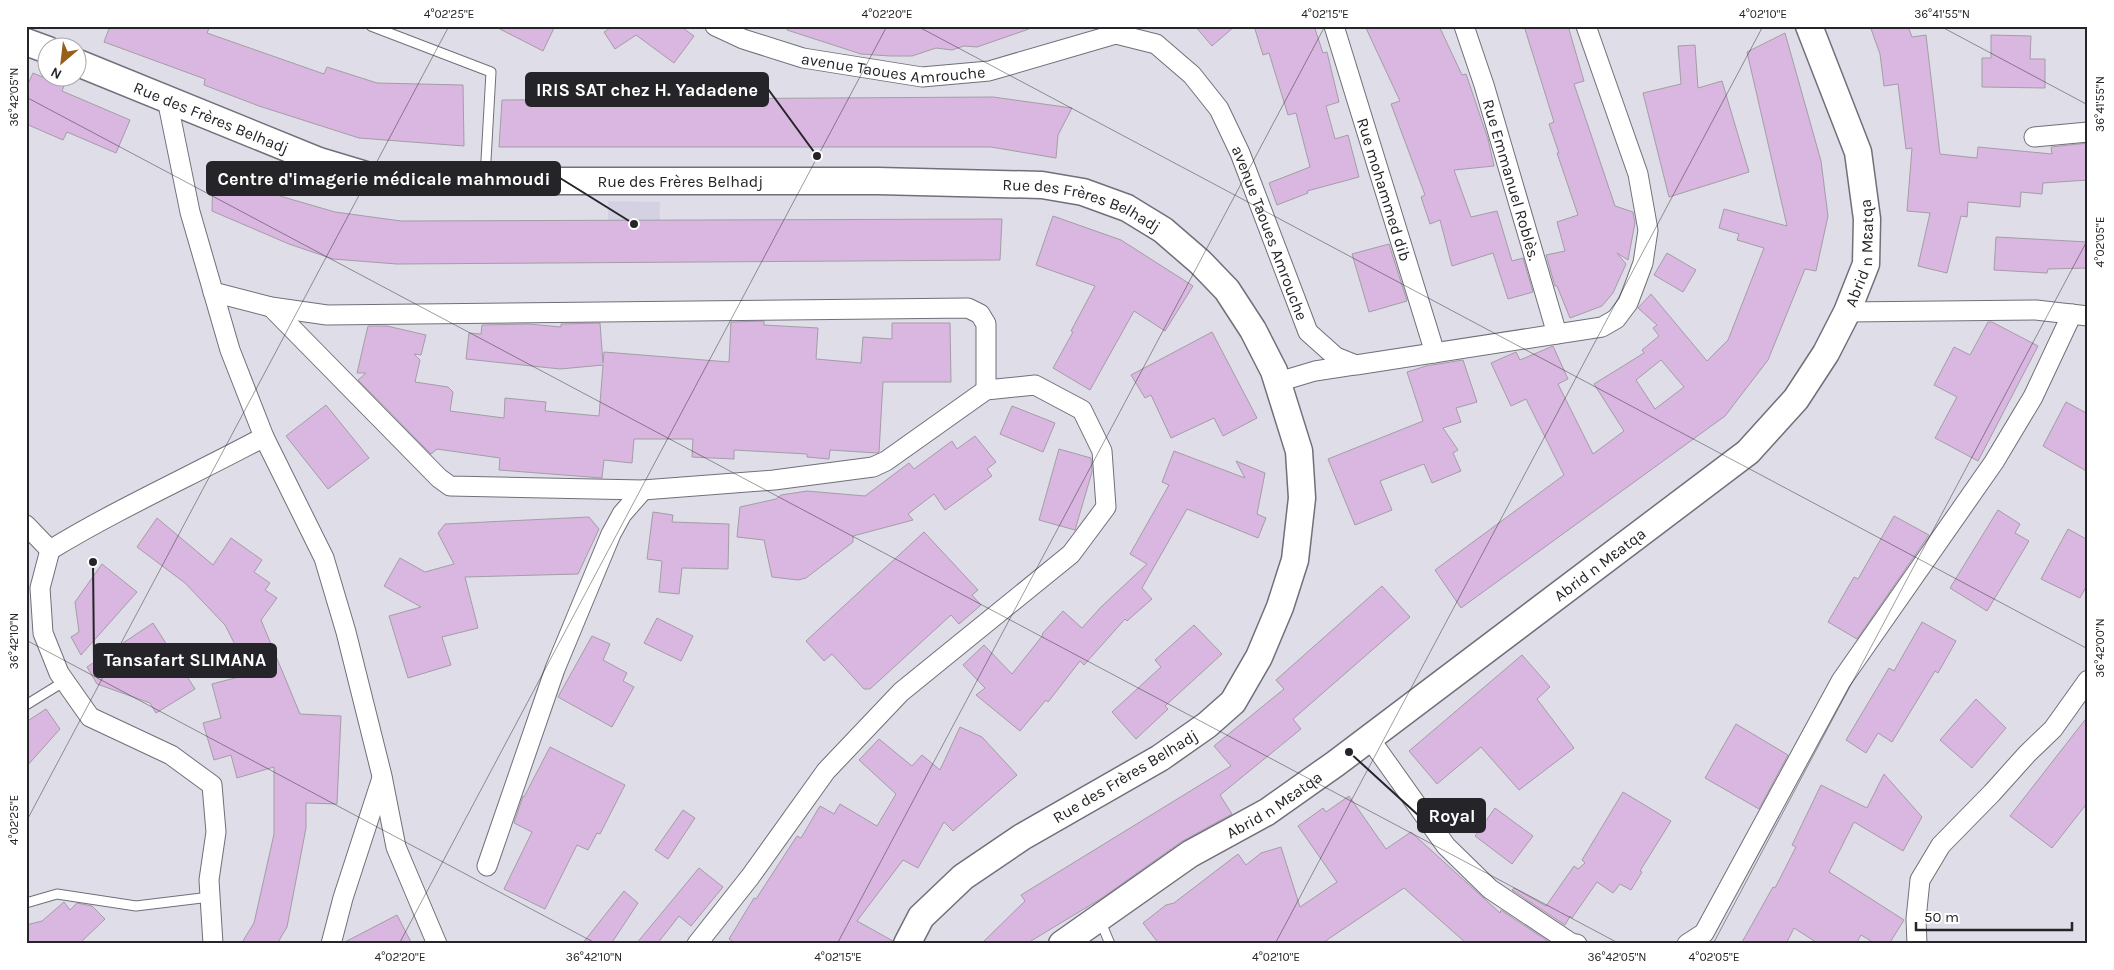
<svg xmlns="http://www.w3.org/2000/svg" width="2114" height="970" viewBox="0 0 2114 970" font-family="Karla,sans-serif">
<rect width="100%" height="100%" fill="#dfdde8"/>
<polygon fill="#d4d1e3" points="608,201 660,202 659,247 608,246"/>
<g fill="#d9b7e0" stroke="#a49da6" fill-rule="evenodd">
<polygon points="110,26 210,26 207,33 324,74 327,67 377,83 463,85 464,146 359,138 259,106 204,85 205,79 104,42"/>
<polygon points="494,26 555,26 543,51"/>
<polygon points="613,26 680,26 694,36 674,63 636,35 615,49 604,32"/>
<polygon points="788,26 1029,26 1029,29 977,47 964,46 952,50 936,48 912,56 890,56 861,54 787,30"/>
<polygon points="1195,26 1235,26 1212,46"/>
<polygon points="1254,26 1314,26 1323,53 1327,52 1339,102 1326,106 1335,139 1348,135 1359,177 1307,191 1308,193 1277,205 1269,183 1310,167 1296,113 1288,115 1269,53 1263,55"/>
<polygon points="1365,26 1439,26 1462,75 1466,74 1488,139 1494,166 1454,170 1471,217 1497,211 1512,261 1523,258 1533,292 1508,299 1493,253 1452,266 1440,220 1430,224 1421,197 1425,195 1391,104 1400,101"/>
<polygon points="1524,26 1568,26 1584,81 1574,84 1615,206 1633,212 1635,223 1628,260 1617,253 1626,264 1613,293 1602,306 1570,318 1557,286 1555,286 1546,255 1565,251 1557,222 1578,215 1557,153 1559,153 1549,124 1554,122"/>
<polygon points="1870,26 1908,26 1912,37 1926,35 1940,154 1977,158 1978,147 2052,154 2051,147 2088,143 2088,180 2043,183 2042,194 2021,192 2020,207 1968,202 1967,217 1961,216 1947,273 1918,266 1930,213 1907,211 1912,148 1906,149 1898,84 1884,86 1880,54"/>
<path d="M1785,33L1821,161L1828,216L1816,271L1805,269L1768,360L1725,416L1461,608L1435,570L1564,475L1526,399L1511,406L1491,363L1516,352L1520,360L1553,346L1568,379L1558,384L1593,454L1624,431L1594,384L1644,353L1642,350L1659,336L1653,328L1657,325L1638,308L1651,294L1707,361L1728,340L1764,248L1737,240L1739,234L1719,228L1724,209L1787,226L1747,52ZM1661,360L1684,387L1655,409L1636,380Z"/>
<polygon points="1991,35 2031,36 2030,59 2045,59 2045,88 1982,87 1982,58 1991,58"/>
<polygon points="1695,45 1698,88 1722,81 1749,172 1669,197 1643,93 1681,84 1678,46"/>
<polygon points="33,73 64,86 62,91 130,120 116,153 67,132 63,140 26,124 26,88"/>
<polygon points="993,97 1072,108 1058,135 1056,158 991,147 499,147 502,100"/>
<polygon points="213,169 280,196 335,212 401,221 1002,219 1000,260 397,264 333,259 289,244 212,211"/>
<polygon points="1053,216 1121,240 1193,286 1165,331 1134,311 1090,390 1053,368 1073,332 1071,331 1095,286 1036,265"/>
<polygon points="1996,237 2088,242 2088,268 2048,269 2047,273 1994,270"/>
<polygon points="1389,244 1407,301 1369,312 1352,254"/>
<polygon points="1667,253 1696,270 1683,292 1654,275"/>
<polygon points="764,321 764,325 818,328 816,359 861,363 863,337 892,339 892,323 950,323 951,382 883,382 879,452 877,453 830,450 829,459 807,457 807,454 734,450 734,459 692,457 693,439 634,439 632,463 604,460 602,478 499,470 500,458 437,449 431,454 358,380 366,373 357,373 368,326 387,326 426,335 421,355 414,354 420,360 415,382 448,387 453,392 450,411 504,418 505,398 546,402 545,411 599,416 603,365 560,369 466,359 469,333 481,334 482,325 528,324 561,327 561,324 600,323 603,363 604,352 729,362 731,322"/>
<polygon points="1988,322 1992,322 2038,346 1978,461 1935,438 1957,397 1934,385 1954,347 1970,355"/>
<polygon points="1212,332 1257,418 1223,436 1214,418 1171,438 1151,395 1145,398 1131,375"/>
<polygon points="1463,360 1477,402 1456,408 1461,422 1443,428 1458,450 1453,453 1461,471 1432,483 1424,464 1380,481 1392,510 1355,525 1328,459 1423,421 1407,372 1426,366"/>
<polygon points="2066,402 2088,414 2088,472 2043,446"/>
<polygon points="326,405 369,458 328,489 286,436"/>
<polygon points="1012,406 1055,423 1043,452 1000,434"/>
<polygon points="975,436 996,462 987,469 992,476 945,510 934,494 908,514 913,520 853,536 853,542 806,578 798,580 772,577 764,540 737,537 740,507 776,499 781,495 807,491 865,496 909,463 914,469 952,441 957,449"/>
<polygon points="1059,449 1091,458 1092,472 1075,530 1039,520"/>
<polygon points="1174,451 1245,478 1236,461 1265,473 1257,514 1266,518 1258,538 1187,509 1142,588 1152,599 1127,621 1125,619 1084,665 1080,661 1048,702 1046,700 1020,731 976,695 985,688 963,665 984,645 1012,674 1043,635 1042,634 1063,611 1082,628 1101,607 1147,564 1130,554 1169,485 1162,482"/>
<polygon points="1998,510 2020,524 2015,533 2029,541 1987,611 1950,588"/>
<polygon points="653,512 673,515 672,522 729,524 728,569 682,568 679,594 659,592 662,561 647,559"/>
<polygon points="1894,516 1929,535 1857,639 1828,622 1854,577 1858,579"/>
<polygon points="589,517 599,529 578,574 465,577 478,628 442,637 451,665 408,678 389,616 421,607 384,586 400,558 425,572 454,564 438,533 445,524"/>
<polygon points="157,518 213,565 231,538 262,560 254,572 270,583 265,590 277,598 261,620 300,714 341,716 337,804 306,803 306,828 287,927 277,944 241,944 254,923 274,834 274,767 237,778 231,755 214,760 203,723 221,718 212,684 250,674 225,625 185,583 137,547"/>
<polygon points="2068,529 2088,540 2088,583 2080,598 2041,579"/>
<polygon points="924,532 978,590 972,595 981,605 959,624 951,615 870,689 864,689 832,654 824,661 806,641"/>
<polygon points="102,564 137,592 81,655 71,637 79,632 75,602"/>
<polygon points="1382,586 1410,617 1293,719 1301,729 1220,795 1232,814 1181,842 1102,898 1026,944 981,944 1025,901 1021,895 1231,766 1214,746 1284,689 1276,680"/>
<polygon points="657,618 693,636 681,661 644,643"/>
<polygon points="1922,622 1956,641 1938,673 1935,671 1892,742 1878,733 1866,753 1846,740 1889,668 1894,671"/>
<polygon points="153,623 195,689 156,713 150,703 97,684 87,667"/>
<polygon points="1194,625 1222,654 1165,706 1168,709 1136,739 1112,712 1161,667 1155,660"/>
<polygon points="592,636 610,644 603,660 627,673 623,681 634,687 612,727 558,697"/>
<polygon points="1522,655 1550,687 1537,699 1574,748 1519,790 1481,747 1437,784 1409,751"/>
<polygon points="1976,699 2006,728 1972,768 1940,740"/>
<polygon points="46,709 60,729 26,767 26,722"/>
<polygon points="2088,716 2088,802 2052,848 2010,816"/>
<polygon points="1736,724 1788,755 1759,809 1705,778"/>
<polygon points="960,727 982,737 1017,775 953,831 944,822 918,868 903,860 857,921 893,941 892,944 737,944 729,939 754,898 756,899 797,836 801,838 820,806 834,814 840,804 877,826 896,794 859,760 879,739 912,766 922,755 940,770"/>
<polygon points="550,747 625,785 600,834 597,833 588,850 577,845 545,909 504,889 532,832 514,823 523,796 524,797"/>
<polygon points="1884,774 1922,817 1903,851 1854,822 1829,872 1904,920 1889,944 1876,944 1861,935 1856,944 1819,944 1794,928 1786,944 1741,944 1773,887 1775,888 1796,847 1792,845 1821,785 1867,808"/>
<polygon points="1623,792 1671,821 1640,871 1642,872 1631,890 1620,884 1613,893 1597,882 1572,918 1570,916 1565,925 1512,890 1514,888 1546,906 1574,866 1578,869 1585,863 1582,860"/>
<polygon points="1349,796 1386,849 1411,832 1500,913 1501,910 1552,944 1467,944 1404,888 1321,944 1159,944 1143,923 1166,905 1174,903 1238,854 1246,865 1261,853 1281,847 1300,907 1337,882 1298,826 1323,808 1326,812"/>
<polygon points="1495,808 1533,836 1512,864 1475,836"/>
<polygon points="683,810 695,818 668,859 655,850"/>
<polygon points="699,868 723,887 691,926 679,916 657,944 636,944"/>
<polygon points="624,891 638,903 611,944 582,944"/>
<polygon points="64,902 70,910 77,903 92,906 105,919 79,944 26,944 26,925 42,921"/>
<polygon points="397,915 412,944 343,944 343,943"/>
</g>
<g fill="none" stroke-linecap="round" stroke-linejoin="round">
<g stroke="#716f79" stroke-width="11">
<g id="service">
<polyline points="371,26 491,72 485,178"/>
<polyline points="26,705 65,681"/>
<polyline points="26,903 57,894 136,906 210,897"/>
<polyline points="1100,920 1110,944"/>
</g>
</g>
<g stroke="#716f79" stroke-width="21">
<g id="minor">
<path id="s1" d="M715,26L743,39L803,58L922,77L989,71L1116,34L1156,44L1192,75L1219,109L1240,153L1308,332L1336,357L1356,365L1602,327L1616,319L1628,303L1643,263L1648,230L1638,174L1586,26"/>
<path id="s2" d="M1334,26L1435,353"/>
<path id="s3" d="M1464,26L1484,85L1557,334"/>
<polyline points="167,99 190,212 230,350 264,437 324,558 346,632 382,776 396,847 437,944"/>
<polyline points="2034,137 2088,132"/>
<polyline points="213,292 271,307 327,315 968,308 980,314 986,324 986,390"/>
<polyline points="271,307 439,478 450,486 643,490 774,480 873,467 886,461 986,390 1035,385 1082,410 1102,451 1106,507 1071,554 901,692 826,771 750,877 697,944"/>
<polyline points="1847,312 2036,310 2088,316"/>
<polyline points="1278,382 1315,371 1354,365"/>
<path d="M26,525L50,550C119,508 193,475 264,437"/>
<polyline points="50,550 40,588 43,633 59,673 90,717 171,755 212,785 216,832 209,880 213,944"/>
<polyline points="1370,739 1446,846 1490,889 1571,943 1577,944"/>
<polyline points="487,866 555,669 611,534 622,514 643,490"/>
<polyline points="331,944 343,898 382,778"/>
<polyline points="1687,944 1704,933 1841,681 1994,462 2033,397 2072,314"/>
<polyline points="1917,944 1916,919 1920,880 1941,845 1992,793 2027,754 2053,729 2088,680"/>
</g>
</g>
<g stroke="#716f79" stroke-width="29">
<g id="secondary">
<polyline points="26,42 48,50"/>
<path id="s4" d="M78,63L319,161L369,176L410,181H878L1042,185L1083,192L1127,208L1163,230L1200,262L1227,290L1253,330L1274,371L1299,451L1302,498L1295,560L1280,607L1259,657L1233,702L1207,725L1160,758L1022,837L963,877L921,917L907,944"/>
<path id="s5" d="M1062,944L1190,854L1267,812L1335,764L1748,452L1796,399L1826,353L1847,312L1866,264L1867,219L1858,152L1809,26"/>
</g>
</g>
<use href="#service" stroke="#fff" stroke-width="9"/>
<use href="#minor" stroke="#fff" stroke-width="19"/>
<use href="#secondary" stroke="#fff" stroke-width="26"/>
</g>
<path fill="none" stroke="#252428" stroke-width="1" stroke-opacity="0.45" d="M917,26L2088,649M1940,26L2088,105M26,97L1620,944M26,640L597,944M26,822L449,26M399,944L887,26M837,944L1325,26M1275,944L1763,26M1713,944L2088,239"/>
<g text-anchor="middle" stroke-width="5" stroke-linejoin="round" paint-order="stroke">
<g font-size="16" fill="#252428" stroke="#fff">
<text dy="6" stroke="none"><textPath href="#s1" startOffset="185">avenue Taoues Amrouche</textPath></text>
<text dy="6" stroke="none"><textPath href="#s4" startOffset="144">Rue des Frères Belhadj</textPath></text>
<text dy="6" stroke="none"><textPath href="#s3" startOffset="161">Rue Emmanuel Roblès.</textPath></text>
<text dy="6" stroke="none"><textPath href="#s4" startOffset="624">Rue des Frères Belhadj</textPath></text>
<text dy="6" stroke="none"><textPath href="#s2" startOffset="171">Rue mohammed dib</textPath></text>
<text dy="6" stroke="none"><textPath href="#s4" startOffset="1029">Rue des Frères Belhadj</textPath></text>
<text dy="6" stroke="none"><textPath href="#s1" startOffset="680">avenue Taoues Amrouche</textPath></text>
<text dy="6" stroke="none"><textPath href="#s5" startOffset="1079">Abrid n Mɛatqa</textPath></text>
<text dy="6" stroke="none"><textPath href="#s5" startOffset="659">Abrid n Mɛatqa</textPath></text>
<text transform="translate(1125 776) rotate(-31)" y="6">Rue des Frères Belhadj</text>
<text dy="6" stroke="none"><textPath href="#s5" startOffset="254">Abrid n Mɛatqa</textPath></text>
</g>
</g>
<path fill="none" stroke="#252428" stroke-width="2" d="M817 156L768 89M634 224L560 178M93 562L94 660M1349 752L1418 815"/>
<g fill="#252428" stroke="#fff" stroke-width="2">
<circle cx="817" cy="156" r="5"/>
<circle cx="634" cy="224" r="5"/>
<circle cx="93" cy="562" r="5"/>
<circle cx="1349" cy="752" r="5"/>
</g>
<g fill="#252428" stroke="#252428" stroke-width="2">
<rect x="526" y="73" width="242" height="33" rx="5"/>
<rect x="207" y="162" width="353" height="33" rx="5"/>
<rect x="94" y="644" width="182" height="33" rx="5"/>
<rect x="1418" y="799" width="67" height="33" rx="5"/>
</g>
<g font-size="18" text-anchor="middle" font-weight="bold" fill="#fff">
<text x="647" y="96">IRIS SAT chez H. Yadadene</text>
<text x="384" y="185">Centre d'imagerie médicale mahmoudi</text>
<text x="185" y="666">Tansafart SLIMANA</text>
<text x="1452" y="822">Royal</text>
</g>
<rect width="2114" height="970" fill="none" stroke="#ffffff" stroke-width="55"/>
<g transform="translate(62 62) rotate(208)"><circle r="24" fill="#ffffff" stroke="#a8a7a9"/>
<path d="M0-4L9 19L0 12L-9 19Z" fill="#975f1a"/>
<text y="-8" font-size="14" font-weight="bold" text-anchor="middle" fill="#252428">N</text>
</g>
<path d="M1916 922v8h156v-8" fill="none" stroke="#252428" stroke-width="2.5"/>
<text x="1924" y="922" font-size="15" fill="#252428" stroke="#ffffff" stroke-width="4" paint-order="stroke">50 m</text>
<rect x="28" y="28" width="2058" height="914" fill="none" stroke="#252428" stroke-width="2"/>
<g font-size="12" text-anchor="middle" fill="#252428">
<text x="449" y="18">4°02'25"E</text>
<text x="887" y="18">4°02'20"E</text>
<text x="1325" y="18">4°02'15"E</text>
<text x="1763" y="18">4°02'10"E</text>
<text x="1942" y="18">36°41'55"N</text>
<text transform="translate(14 97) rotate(-90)" y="4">36°42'05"N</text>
<text transform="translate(2100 104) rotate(-90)" y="4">36°41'55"N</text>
<text transform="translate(2100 242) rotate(-90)" y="4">4°02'05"E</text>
<text transform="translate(14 641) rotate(-90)" y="4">36°42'10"N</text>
<text transform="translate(2100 648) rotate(-90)" y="4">36°42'00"N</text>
<text transform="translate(14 820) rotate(-90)" y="4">4°02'25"E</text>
<text x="400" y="961">4°02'20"E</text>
<text x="594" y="961">36°42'10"N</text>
<text x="838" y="961">4°02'15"E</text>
<text x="1276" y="961">4°02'10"E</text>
<text x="1617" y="961">36°42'05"N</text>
<text x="1714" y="961">4°02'05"E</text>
</g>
</svg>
